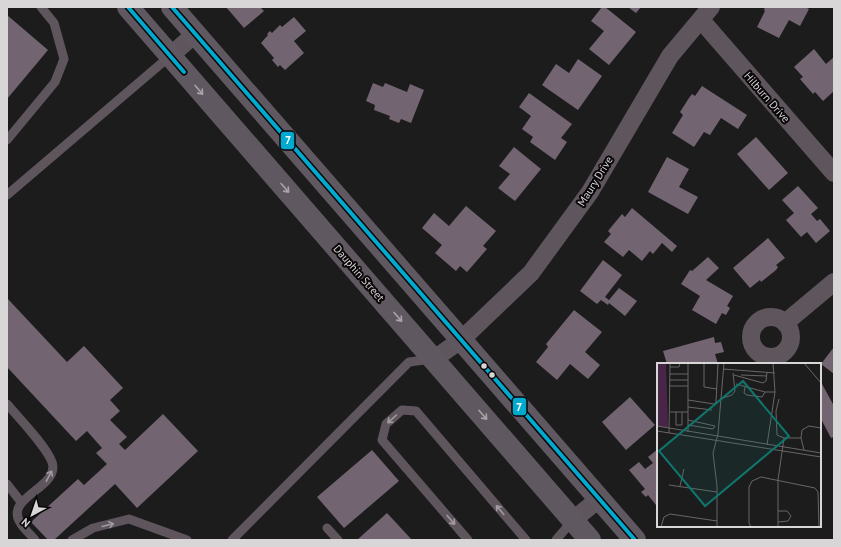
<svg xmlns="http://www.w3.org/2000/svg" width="841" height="547" viewBox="0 0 841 547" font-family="'PT Sans',sans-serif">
<rect width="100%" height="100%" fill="#1d1c1d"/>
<g fill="#726571">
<polygon points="226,7 260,7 264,11 244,28"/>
<polygon points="602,7 605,7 636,32 609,65 589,49 604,31 591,21"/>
<polygon points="628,7 641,7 636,13"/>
<polygon points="765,7 805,7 809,9 800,26 789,20 779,38 757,27 765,11 764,10"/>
<polygon points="7,15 48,50 7,99"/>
<polygon points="294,17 306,31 294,41 304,53 285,70 280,65 278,67 272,60 274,58 261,43 268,35 267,34 270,31 272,33 280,25 282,27"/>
<polygon points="814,49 826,64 834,57 834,91 823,101 815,92 813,94 800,79 803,77 794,67"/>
<polygon points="578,59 602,76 578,110 542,85 556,64 569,73"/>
<polygon points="373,83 383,87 385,83 407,92 410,84 424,90 411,123 401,119 399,123 389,119 390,116 374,110 375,105 366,101"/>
<polygon points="702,86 747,115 738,129 721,118 710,135 704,132 694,147 672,133 683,115 680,112 689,98 692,94 695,96"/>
<polygon points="529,93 572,124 561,138 567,142 555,160 530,142 533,137 522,129 531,116 519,107"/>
<polygon points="756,137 788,173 769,190 737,154"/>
<polygon points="514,147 541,169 515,201 498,188 510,174 499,166"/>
<polygon points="667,157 689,169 679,187 698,197 688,214 648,192"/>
<polygon points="798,186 818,208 811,214 817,221 820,219 830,231 816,243 807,232 801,237 786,220 794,213 782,200"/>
<polygon points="466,206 496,231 483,246 487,249 467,272 460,266 456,271 435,253 442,245 422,228 434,213 449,226"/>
<polygon points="632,208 677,246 672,252 662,243 653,254 650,251 642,261 629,250 623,257 604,242 611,234 608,231 622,214 625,217"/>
<polygon points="768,238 785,258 776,265 778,267 776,270 761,282 760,280 750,288 733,268"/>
<polygon points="708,257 719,268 706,280 733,296 727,306 730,308 726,315 722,313 716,324 692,310 700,296 681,284 690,270 692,271"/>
<polygon points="603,260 622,275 605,297 609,300 619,288 637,301 625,316 609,303 608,305 601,300 597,304 580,291"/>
<polygon points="7,298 67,362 84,346 123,388 110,400 120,411 110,420 127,437 119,444 125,450 163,414 198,451 137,508 115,484 54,540 48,540 31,522 78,479 84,485 107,464 96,453 102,448 87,431 76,441 7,367"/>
<polygon points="574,310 602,332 585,352 600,365 588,379 570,364 557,380 536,362 548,347 546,344"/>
<polygon points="714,337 715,343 721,342 724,352 715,354 718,364 693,364 692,362 684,364 667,364 663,351"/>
<polygon points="834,347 834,374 821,364"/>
<polygon points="822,384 834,406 834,437 831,438 820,417 820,386"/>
<polygon points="630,397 655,425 626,450 602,422"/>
<polygon points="658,449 658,503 656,505 648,495 646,497 641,492 645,489 629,470 639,462 645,469 653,463 648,457"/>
<polygon points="372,450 399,481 344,528 317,497"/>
<polygon points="387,513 412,540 357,540"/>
</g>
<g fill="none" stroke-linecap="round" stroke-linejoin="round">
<g stroke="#5e555d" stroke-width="9">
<polyline points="7,140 55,82 64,59 54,23 41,7"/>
<polyline points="7,195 170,56"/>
<path d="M7,404C19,418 46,446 52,462C61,488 2,497 21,524C25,530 31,535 35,540"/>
<polyline points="7,484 21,502"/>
<polyline points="327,528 338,540"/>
<polyline points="72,540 93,528 129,519 187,540"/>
<polyline points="232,540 409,362 432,359"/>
<polyline points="468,540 382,440 386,424 402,410 416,411 526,540"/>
<polyline points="556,540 573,520"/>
</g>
<g stroke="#5e555d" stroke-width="18">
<polyline points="701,20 834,173"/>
<polyline points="170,56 195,34"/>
<circle cx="771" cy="337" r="20"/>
<polyline points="785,323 834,282"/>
<polyline points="434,359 461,340 531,273 590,192 670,56 711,7"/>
<polyline points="573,520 599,499"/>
</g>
<g stroke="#605860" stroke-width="22">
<polyline points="128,7 590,540"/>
<polyline points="172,7 635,540"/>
</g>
<g stroke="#080607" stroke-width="7">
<g id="bus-1">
<polyline points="128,7 184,72"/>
<polyline points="172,7 635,540"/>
</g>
</g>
<use href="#bus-1" stroke="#00a9ce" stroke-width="4"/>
</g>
<defs><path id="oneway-shaft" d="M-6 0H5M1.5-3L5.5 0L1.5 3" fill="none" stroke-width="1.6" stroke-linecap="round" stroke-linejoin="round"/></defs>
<g stroke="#a9a4a8">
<use href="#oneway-shaft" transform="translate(199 90) rotate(49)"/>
<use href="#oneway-shaft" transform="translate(285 188) rotate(49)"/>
<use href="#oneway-shaft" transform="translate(398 317) rotate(49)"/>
<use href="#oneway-shaft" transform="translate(483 415) rotate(49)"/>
</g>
<g stroke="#a29ca1">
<use href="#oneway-shaft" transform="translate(392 419) rotate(138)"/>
<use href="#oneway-shaft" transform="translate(49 476) rotate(-63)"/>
<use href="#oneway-shaft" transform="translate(500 510) rotate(-130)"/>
<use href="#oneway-shaft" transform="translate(451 520) rotate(49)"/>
<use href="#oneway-shaft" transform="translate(108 525) rotate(-14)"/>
</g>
<g fill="#d9d6d8" stroke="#080607" stroke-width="1.5">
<circle cx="484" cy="366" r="3.5"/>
<circle cx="492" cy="375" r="3.5"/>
</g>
<g text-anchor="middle" stroke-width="4" stroke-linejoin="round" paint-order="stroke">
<g font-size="11" fill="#d9d6d8" stroke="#080607">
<text transform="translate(767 97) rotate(49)" y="4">Hilburn Drive</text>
<text transform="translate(595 181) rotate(-58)" y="4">Maury Drive</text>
<text transform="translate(359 273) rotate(49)" y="4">Dauphin Street</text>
</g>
</g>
<g transform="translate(657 363)">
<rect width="164" height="164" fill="#1d1c1d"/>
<path d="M0,0H9L11,65L0,63Z" fill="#492548"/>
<path d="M0,5H6V33L4,35H0Z" fill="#492548"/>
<path fill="none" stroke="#686668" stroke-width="1" d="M47,0V24L60,26M147,0L164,20M13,4H22L23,0M66,6L118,10M13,11H31M77,12L106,20L109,18L110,9M84,12L110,13M13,17H31M79,21L108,29H118M12,23H31M88,24L87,30L90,32L105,34L108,29M63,36L75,32L78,28L76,10M122,36L119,48L120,72L127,75H144L145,67L152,63L164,65M31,37L57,41L59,39L61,0M31,44L55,47M13,49H31M19,49V62H25V49M31,62L56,66L58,63L31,57M0,63L164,90M0,68L164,94M31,69V0M12,70L13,0M144,75L147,87M110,82L118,29L116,0M12,122L60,129M23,123L27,106M121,159L131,158L134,153L130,148H121M4,164L7,154L13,151L60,158M60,164V123L56,90L61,71L67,0M94,164L92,160V124L95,118L104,114L158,125L161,129L162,164M121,164V117L127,75"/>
<path fill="#0f766e" fill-opacity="0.15" stroke="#0f766e" stroke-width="2" d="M86,18L132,73L48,143L2,88Z"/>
<rect width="164" height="164" fill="none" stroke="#d9d6d8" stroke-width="2"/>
</g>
<g stroke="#080607" stroke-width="1.5">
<rect x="280" y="131" width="15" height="19" rx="4" fill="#00a9ce"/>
<rect x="512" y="397" width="15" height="19" rx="4" fill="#00a9ce"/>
</g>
<g font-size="11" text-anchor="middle" font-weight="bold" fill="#fff">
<text x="288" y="144">7</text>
<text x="519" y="411">7</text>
</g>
<rect width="841" height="547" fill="none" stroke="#d9d6d8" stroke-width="16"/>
<g transform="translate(32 515) rotate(220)" stroke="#080607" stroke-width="3" paint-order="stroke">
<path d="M0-3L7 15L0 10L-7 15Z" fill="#d9d6d8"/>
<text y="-6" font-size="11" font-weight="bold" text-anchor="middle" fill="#d9d6d8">N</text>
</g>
</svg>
